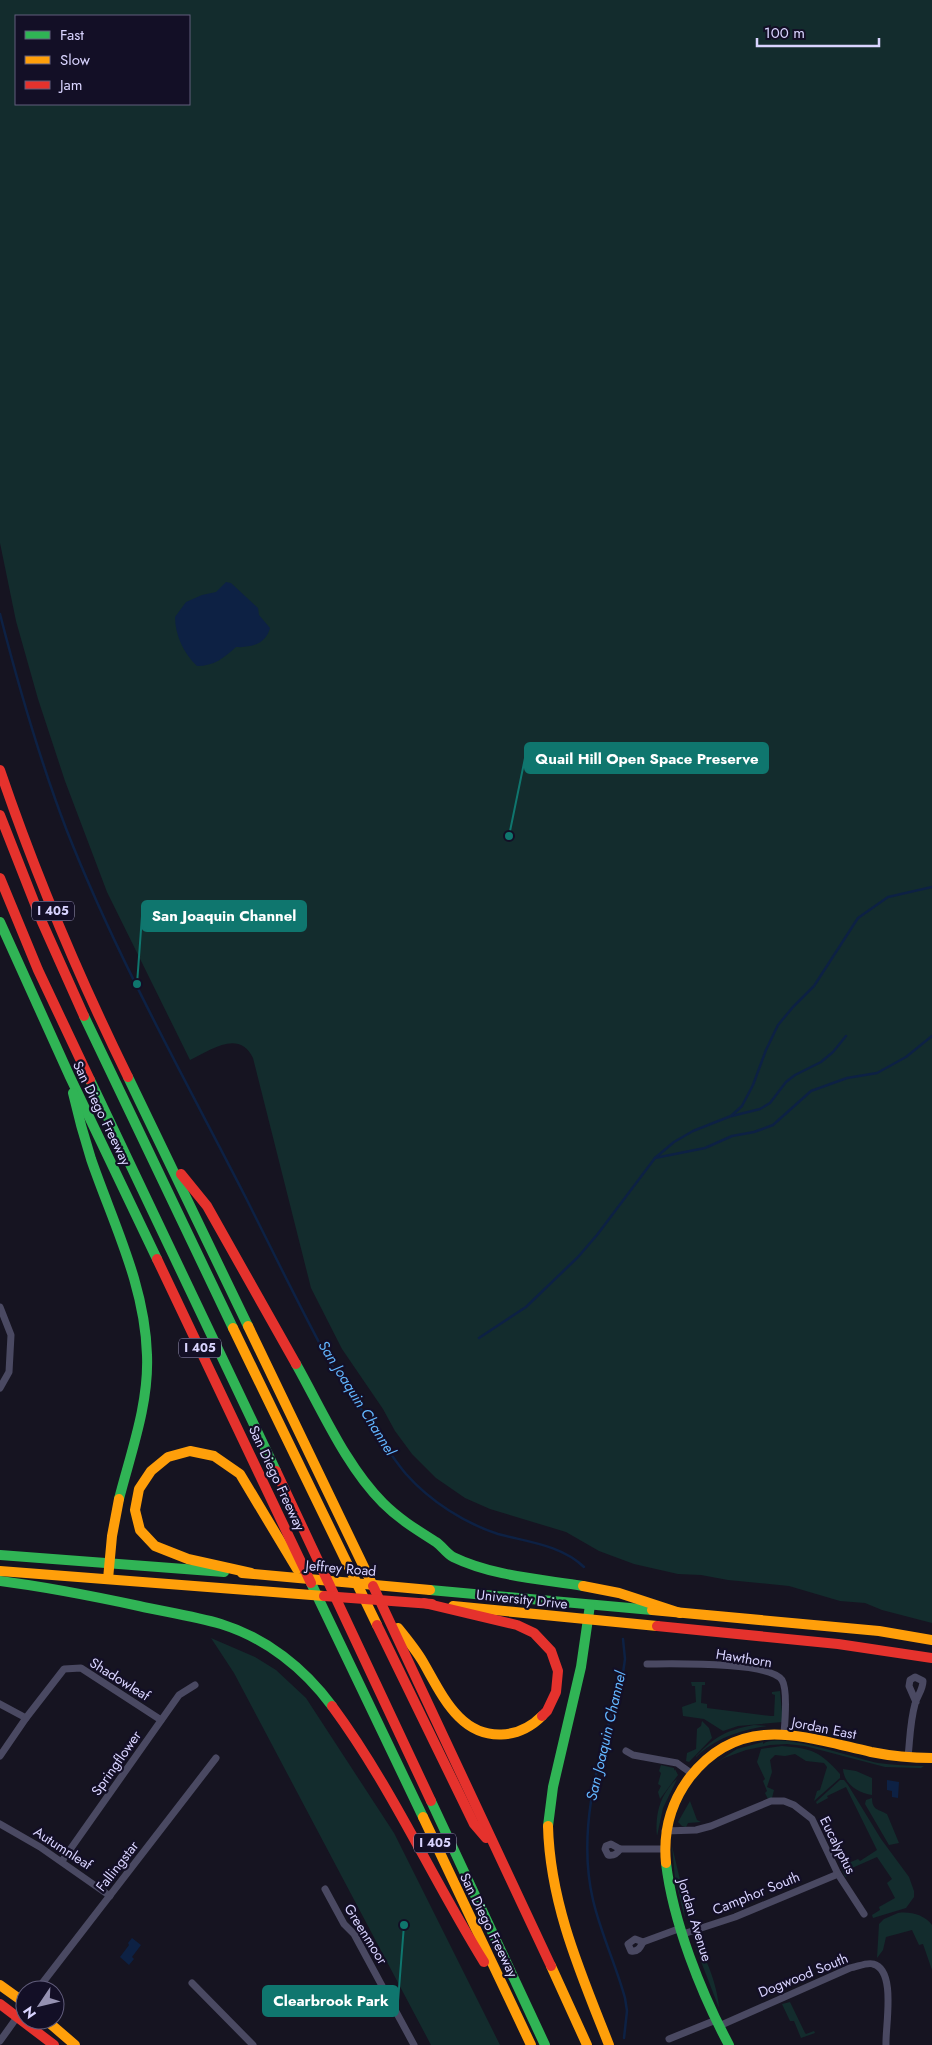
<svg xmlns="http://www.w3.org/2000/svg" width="932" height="2045" viewBox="0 0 932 2045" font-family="Jost,sans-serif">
<rect width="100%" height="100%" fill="#161421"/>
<g fill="#132c2d" fill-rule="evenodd">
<path d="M0,0H932V1623L882,1610L865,1603L840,1601L789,1586L728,1580L701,1575L678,1574L634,1564L599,1551L566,1532L490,1509L465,1498L436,1478L412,1454L395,1431L383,1409L342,1349L311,1288L253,1058C239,1029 211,1050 190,1060L107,892L65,781L38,699L16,621L0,543ZM16,16H189V104H16Z"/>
<polygon points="211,1638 255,1657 276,1670 306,1698 394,1833 500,2045 431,2045 234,1673"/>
<polygon points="691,1682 705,1682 705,1685 702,1685 701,1703 707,1704 707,1708 771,1716 774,1716 775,1695 772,1694 772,1692 780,1691 783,1722 738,1726 723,1731 704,1719 683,1716 682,1707 696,1702 695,1686 692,1686"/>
<polygon points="702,1721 709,1728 712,1738 689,1762 686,1761 687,1753 696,1749 697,1729 701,1726"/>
<path d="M754,1725L767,1726C741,1730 715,1738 696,1757V1756C716,1736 726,1730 754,1725Z"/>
<path d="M763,1742V1744C779,1731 856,1759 878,1763C893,1765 909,1766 924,1766L921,1768L885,1767L805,1746L787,1744L770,1745L746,1750L724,1758L708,1768L737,1749Z"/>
<path d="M782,1746C811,1748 821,1752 840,1774V1778L814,1801L817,1791L820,1790L827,1767L824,1763L806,1761L795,1754L785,1756L775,1755L770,1760L772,1772L767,1787L774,1790L772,1798L768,1799L765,1793L767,1791L763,1781L765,1779L757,1762L761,1749Z"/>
<polygon points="661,1765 674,1768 674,1771 675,1769 678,1775 660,1799 658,1792 661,1786 658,1784 661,1773 659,1771"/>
<path d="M843,1769L856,1771L872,1778V1795C858,1793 844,1784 843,1769Z"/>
<path d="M677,1779L663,1808L657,1836C655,1814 660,1794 677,1779Z"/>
<polygon points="840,1780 844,1780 848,1785 881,1839 909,1877 914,1891 914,1897 906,1908 873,1918 872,1915 880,1910 879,1907 895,1898 887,1883 892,1879 877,1857 852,1868 853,1872 845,1877 840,1864 845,1862 846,1864 858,1859 860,1861 877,1850 846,1787 827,1796 828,1798 817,1804 816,1802"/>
<path d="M872,1798C872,1810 878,1809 887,1814L899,1843L889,1845L865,1804L866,1800Z"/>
<polygon points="690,1801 697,1820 701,1822 688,1823 686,1827 682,1826 678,1822"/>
<polygon points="672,1846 682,1888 685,1919 675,1879"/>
<path d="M898,1913C910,1911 925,1915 932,1925V1970L923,1944L919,1945L912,1930L886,1937L883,1950L877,1958L879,1924L884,1919Z"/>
<path d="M695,1946C708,1955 718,1992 719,2008Z"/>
<polygon points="790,2002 805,2033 806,2034 814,2031 815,2033 801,2038 794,2021 790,2021 782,2004"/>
</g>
<g fill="#0d2144">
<path d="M226,582L231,583L258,608L259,615L270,628C266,644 251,648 236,647C224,658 214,666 197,666C184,654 175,635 175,617L186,602L202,595L216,592Z"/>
<polygon points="887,1780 899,1782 898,1798 892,1797 892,1791 887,1790"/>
<polygon points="132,1938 141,1945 132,1957 134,1959 129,1965 120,1957 129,1945 128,1943"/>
</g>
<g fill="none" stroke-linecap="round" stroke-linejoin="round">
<g stroke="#0d2144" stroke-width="2.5">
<path d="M0,614C19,688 40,761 67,831C117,958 184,1077 246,1198C271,1248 296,1299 322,1348C334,1371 349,1391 363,1412C377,1433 390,1455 406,1474C430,1501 464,1523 498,1534C528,1542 561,1545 584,1567"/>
<polyline points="732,1116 760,1109 770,1103 786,1082 795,1075 821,1062 833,1052 846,1036"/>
<polyline points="655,1158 705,1148 732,1136 754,1132 773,1125 811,1091 847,1078 877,1073 906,1057 932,1036"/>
<polyline points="479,1338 526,1307 578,1257 597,1235 655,1158 674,1142 693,1131 731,1116 742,1106 753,1085 766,1050 778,1025 793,1007 814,986 858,918 888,897 932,887"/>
<path d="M623,1639L625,1659L623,1673C603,1747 575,1823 593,1900C601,1934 616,1965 625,1998L627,2011L624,2038"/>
</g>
<g stroke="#4a4962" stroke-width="7">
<polyline points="0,1307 11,1335 9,1372 0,1388"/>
<path d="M647,1664C671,1664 769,1661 782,1680C788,1690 785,1721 784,1733"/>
<polyline points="0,1704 26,1718"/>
<polyline points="626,1751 633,1755 677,1763 691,1773"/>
<polyline points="0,1756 26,1718 64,1669 81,1668 161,1720"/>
<path d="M908,1757C910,1739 910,1722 915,1704C917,1696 923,1690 923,1681L915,1677L910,1680L909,1686L916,1702"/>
<polyline points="0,1824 40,1847 110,1896"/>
<polyline points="665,1831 696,1830 711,1826 771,1801 784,1801 794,1805 812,1819 838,1874 864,1914"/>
<path d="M611,1844L620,1849C617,1854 614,1856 608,1855L605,1849L606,1846Z"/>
<polyline points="620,1849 665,1849"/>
<polyline points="62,1861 179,1695 195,1685"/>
<polyline points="325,1889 344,1924 354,1934 414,2045"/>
<polyline points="683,1934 735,1917 838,1874"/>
<path d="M635,1939L643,1942C640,1948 638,1952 631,1951L628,1944Z"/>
<polyline points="643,1942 681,1928"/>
<polyline points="192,1983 253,2045"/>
<polyline points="37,1990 216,1758"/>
<path d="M719,2026L850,1968C857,1967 867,1962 873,1964C897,1970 885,2027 886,2045"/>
<polyline points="669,2039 716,2020"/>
<polyline points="0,2041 25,2006"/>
</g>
<g stroke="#30b455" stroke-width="10">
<polyline points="0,922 70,1077 157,1259"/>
<polyline points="84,1016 233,1328"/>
<polyline points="128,1077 248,1326"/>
<polyline points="90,1080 276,1471"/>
<path d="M73,1093C78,1115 84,1137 91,1159C113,1223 145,1285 147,1355C149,1404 131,1452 119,1499"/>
<path d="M296,1364C322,1410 346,1466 383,1503C399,1519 417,1530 436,1542C442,1546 446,1553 453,1557C492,1576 540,1579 583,1586"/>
<polyline points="0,1555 224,1572"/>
<path d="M0,1581C47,1587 92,1596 139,1606C166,1612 194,1616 221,1624C266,1638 304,1668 332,1706"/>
<polyline points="311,1583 423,1817"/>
<polyline points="430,1590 652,1610"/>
<polyline points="431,1801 545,2045"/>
<polyline points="548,1826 553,1787 581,1667 590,1605"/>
<path d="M666,1863C673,1922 701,1993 729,2045"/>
</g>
<g stroke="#ff9f0a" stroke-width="10">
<polyline points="248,1326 373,1586"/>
<polyline points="233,1328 377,1625"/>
<polyline points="0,1571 324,1596"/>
<polyline points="242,1573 430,1590"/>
<polyline points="251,1573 188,1559 155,1546 140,1530 135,1510 139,1489 151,1471 168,1457 190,1451 214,1456 240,1474 297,1569"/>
<polyline points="108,1579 112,1536 119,1499"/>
<polyline points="583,1586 619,1593 680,1613"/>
<polyline points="453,1606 657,1626"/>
<polyline points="652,1610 879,1631 932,1640"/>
<path d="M398,1628C407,1639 416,1650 423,1662C434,1681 444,1702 459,1717C484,1742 519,1739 542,1716"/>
<polyline points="423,1817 531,2045"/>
<path d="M548,1826C550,1904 581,1974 609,2045"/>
<path d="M666,1863C663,1832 671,1802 690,1777C741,1712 804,1737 871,1752C891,1756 912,1758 932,1758"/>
<polyline points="551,1966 587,2045"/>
<polyline points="0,1985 25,2003"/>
<polyline points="46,2020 75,2045"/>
</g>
<g stroke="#e5322d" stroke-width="10">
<path d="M0,770C36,876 79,977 128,1077"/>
<polyline points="0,815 42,922 84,1016"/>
<polyline points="0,878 38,970 90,1080"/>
<polyline points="181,1174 207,1206 296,1364"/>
<polyline points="157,1259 311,1583"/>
<polyline points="276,1471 431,1801"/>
<polyline points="373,1586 551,1966"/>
<polyline points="324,1596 432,1604"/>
<polyline points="424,1603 517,1625 534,1633 551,1651 558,1671 556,1692 547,1711 542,1716"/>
<polyline points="377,1625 474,1824 486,1838"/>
<polyline points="657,1626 838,1644 932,1658"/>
<path d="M332,1706C391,1786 432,1878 484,1962"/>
<polyline points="0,2004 54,2045"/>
</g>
</g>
<g text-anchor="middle" stroke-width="4.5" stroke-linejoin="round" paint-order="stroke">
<g fill="#130f26" stroke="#9e99be" stroke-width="1">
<rect x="32" y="901.5" width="42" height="19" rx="4"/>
<rect x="179" y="1338.5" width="42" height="19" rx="4"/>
<rect x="414" y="1833.5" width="42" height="19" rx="4"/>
</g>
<g font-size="12" font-weight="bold" fill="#d9d4ff">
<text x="53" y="915">I 405</text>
<text x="200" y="1352">I 405</text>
<text x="435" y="1847">I 405</text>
</g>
<g font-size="14" fill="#d9d4ff" stroke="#130f26">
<text transform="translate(102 1113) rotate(64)" y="5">San Diego Freeway</text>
<text transform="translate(277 1478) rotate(65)" y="5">San Diego Freeway</text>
<text transform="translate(341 1568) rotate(5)" y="5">Jeffrey Road</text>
<text transform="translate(522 1599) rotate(6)" y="5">University Drive</text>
<text transform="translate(744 1658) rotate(9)" y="5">Hawthorn</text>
<text transform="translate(120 1679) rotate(32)" y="5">Shadowleaf</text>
<text transform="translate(824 1728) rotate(11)" y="5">Jordan East</text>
<text transform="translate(116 1763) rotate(-55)" y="5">Springflower</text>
<text transform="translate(838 1845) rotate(63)" y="5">Eucalyptus</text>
<text transform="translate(63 1848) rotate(33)" y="5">Autumnleaf</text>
<text transform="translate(117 1866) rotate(-52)" y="5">Fallingstar</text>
<text transform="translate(756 1893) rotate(-22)" y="5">Camphor South</text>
<text transform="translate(695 1920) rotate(73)" y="5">Jordan Avenue</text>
<text transform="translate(489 1925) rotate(64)" y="5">San Diego Freeway</text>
<text transform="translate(366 1934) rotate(58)" y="5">Greenmoor</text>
<text transform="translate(803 1975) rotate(-22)" y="5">Dogwood South</text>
</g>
<g font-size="15" font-style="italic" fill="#62b6ff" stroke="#130f26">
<text transform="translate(357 1398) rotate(58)" y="5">San Joaquin Channel</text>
<text transform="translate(606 1736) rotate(-77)" y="5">San Joaquin Channel</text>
</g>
</g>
<path fill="none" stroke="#0f766e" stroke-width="2" d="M509 836L525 758M137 984L142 916M404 1925L398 2001"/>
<g fill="#0f766e" stroke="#130f26" stroke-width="2">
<circle cx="509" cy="836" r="5"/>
<circle cx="137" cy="984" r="5"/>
<circle cx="404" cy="1925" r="5"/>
</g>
<g fill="#0f766e" stroke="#0f766e" stroke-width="2">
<rect x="525" y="743" width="243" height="30" rx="5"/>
<rect x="142" y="901" width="164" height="30" rx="5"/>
<rect x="263" y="1986" width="135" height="30" rx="5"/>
</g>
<g font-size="15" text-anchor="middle" font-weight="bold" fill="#fff">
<text x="647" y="764">Quail Hill Open Space Preserve</text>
<text x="224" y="921">San Joaquin Channel</text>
<text x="331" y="2006">Clearbrook Park</text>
</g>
<rect x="15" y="15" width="175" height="90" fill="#130f26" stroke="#625e7d"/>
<rect x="25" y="31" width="25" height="8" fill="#30b455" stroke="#625e7d"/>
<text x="60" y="40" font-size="15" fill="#d9d4ff">Fast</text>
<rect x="25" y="56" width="25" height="8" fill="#ff9f0a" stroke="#625e7d"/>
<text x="60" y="65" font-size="15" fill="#d9d4ff">Slow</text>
<rect x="25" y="81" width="25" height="8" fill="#e5322d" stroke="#625e7d"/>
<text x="60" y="90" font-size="15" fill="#d9d4ff">Jam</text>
<g transform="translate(40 2005) rotate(235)"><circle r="24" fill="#130f26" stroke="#625e7d"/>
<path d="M0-4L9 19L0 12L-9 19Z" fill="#9591b1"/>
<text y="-8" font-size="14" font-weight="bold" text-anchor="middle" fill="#d9d4ff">N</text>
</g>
<path d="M757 38v8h122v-8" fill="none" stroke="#d9d4ff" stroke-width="2.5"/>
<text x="764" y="38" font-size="15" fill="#d9d4ff" stroke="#130f26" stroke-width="4" paint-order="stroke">100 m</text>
</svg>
